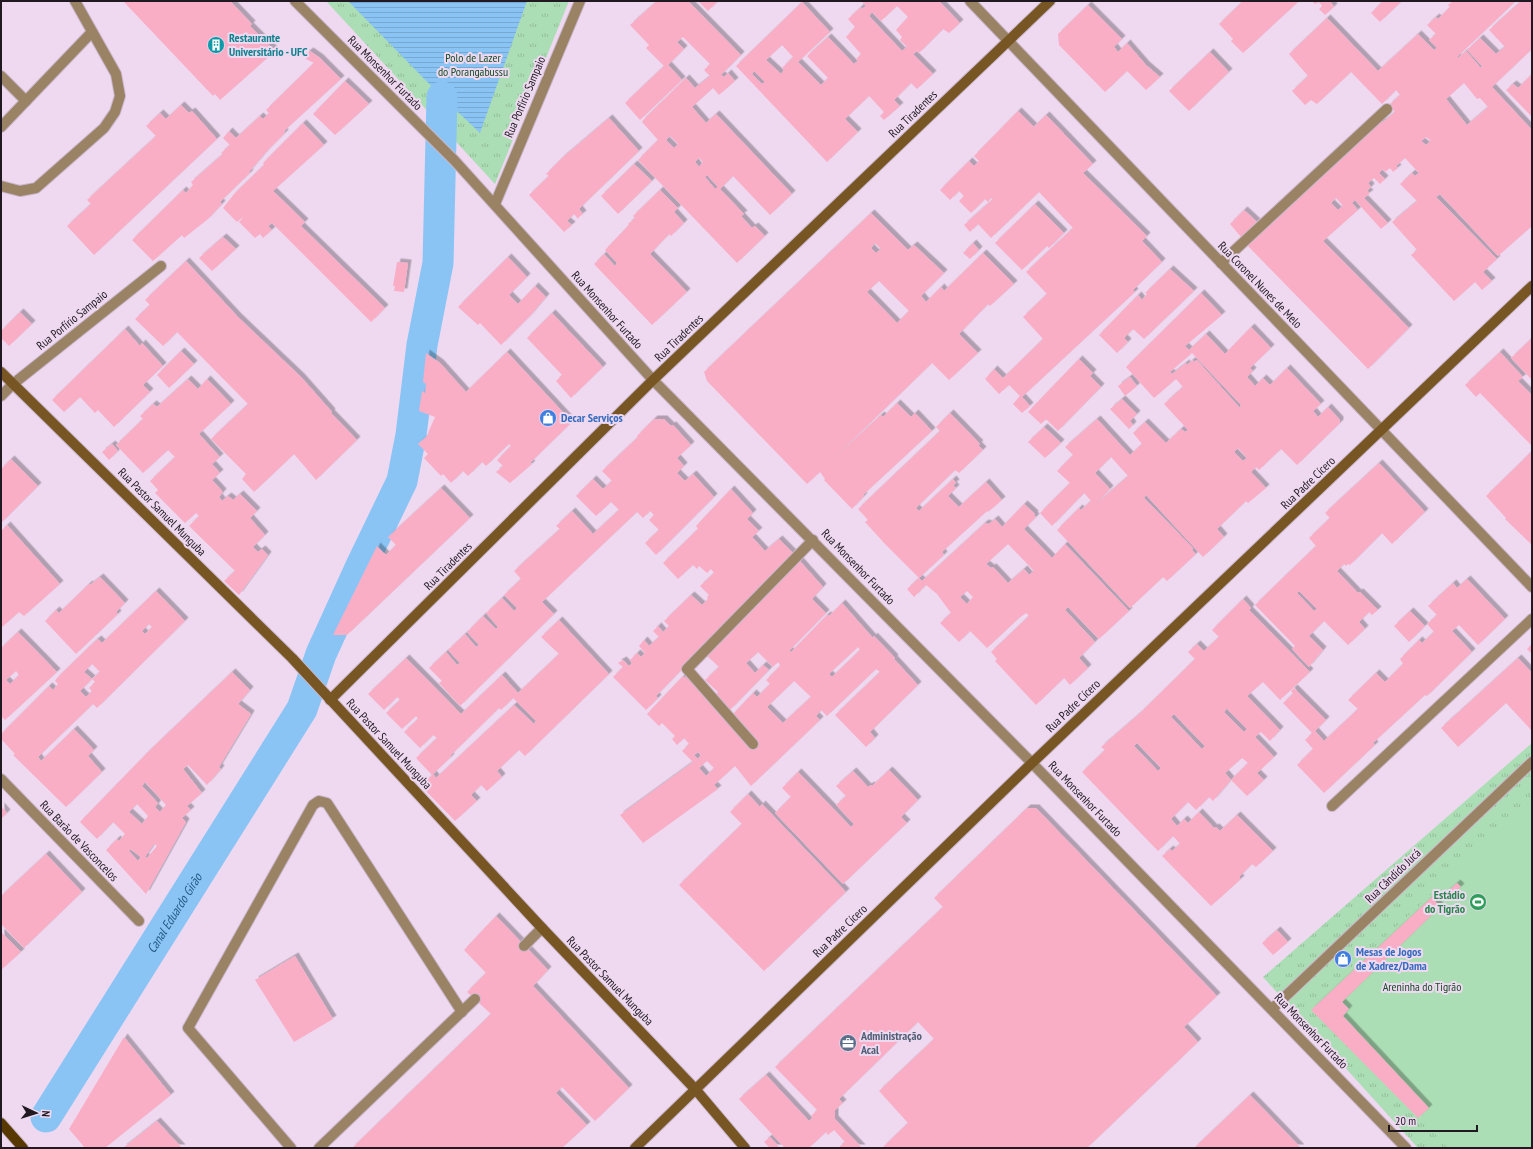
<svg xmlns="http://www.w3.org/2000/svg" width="1533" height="1149" viewBox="0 0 1533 1149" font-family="'PT Sans Narrow',sans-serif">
<defs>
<pattern id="park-tufts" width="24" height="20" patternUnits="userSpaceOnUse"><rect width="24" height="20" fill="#abdeb4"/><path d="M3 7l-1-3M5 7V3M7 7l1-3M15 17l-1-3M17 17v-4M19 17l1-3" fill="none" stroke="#93be9a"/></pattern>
<pattern id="water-rules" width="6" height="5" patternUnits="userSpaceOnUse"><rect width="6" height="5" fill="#89c4f5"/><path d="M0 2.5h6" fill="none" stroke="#76a8d2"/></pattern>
<filter id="shadow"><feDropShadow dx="3.5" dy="-3.5" stdDeviation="0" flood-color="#0004"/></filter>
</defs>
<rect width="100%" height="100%" fill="#eed9f0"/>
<g fill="url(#park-tufts)">
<polygon points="326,1 569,1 495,184"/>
<polygon points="1532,743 1532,1148 1418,1148 1263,977"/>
</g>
<polygon fill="#abdeb4" points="1532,800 1532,1148 1448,1148 1315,1003"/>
<polygon fill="url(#water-rules)" points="348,1 527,1 480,133 442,97"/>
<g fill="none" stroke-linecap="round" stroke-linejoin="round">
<path stroke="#89c4f5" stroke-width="31" id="s1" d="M46,1117L302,709L321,654L361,566L402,481L411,435L422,345L438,263L442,97"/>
</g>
<g fill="#faaec5" fill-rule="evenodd" filter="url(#shadow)">
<polygon points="123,1 230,1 252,24 250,26 275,51 220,100 215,94 213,96"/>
<path d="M657,1H688L741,55L721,75L724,77L728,73L735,81L719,95L713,88L692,107L706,123L716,114L792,194L770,215L733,176L720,189L744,214L741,216L752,228L755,226L765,236L737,263L638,160L658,140L642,122L643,120L686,78L695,88L710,76L704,70L710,64L683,37L677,42L684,49L668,65L682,80L640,120L625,103L664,66L646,48L649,45L630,25ZM670,136L678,144L674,148L666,140ZM699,158L703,162L699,167L695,162ZM707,175L718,187L715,189L705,177Z"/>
<polygon points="698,1 718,1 708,11"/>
<path d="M861,1H939L960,23L949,33L943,29L919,53L917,51L913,54L933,74L917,89L911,83L894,100L900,106L884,120L880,116L884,112L869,96L845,119L858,132L827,162L736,66L802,2L830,32L798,62L821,85L828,78L807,56L828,37L854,64L858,61L856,59L861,54L846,37L855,27L848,19L861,7L862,9L866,6ZM897,6L908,17L896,30L902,37L900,40L907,47L902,51L869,16L872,12L881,21ZM782,45L793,57L782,68L784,70L781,74L766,60ZM754,71L765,82L762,84L752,74Z"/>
<polygon points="1243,1 1299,1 1243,53 1231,41 1233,39 1219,24"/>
<polygon points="1312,1 1330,1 1334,7 1325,15 1319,9 1322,6 1319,2 1315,4"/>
<polygon points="1383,1 1402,1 1380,22 1371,13"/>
<path d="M1453,1H1516L1457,57L1458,58L1466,51L1481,68L1482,66L1467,50L1480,38L1496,54L1505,47L1489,30L1521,1H1532V49L1492,87L1532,130V226L1498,256L1440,194L1436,197L1497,259L1483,272L1492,281L1482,290L1475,282L1454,301L1411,255L1417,250L1392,222L1417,201L1400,184L1412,173L1415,176L1419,173L1405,158L1396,166L1398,168L1393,172L1390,168L1385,172L1383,169L1379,173L1385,179L1380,184L1374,178L1368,183L1371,187L1367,191L1370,193L1364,198L1388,223L1381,229L1355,200L1352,203L1358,210L1323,241L1409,328L1368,369L1246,244L1319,179L1318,177L1381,120L1383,122L1395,112L1389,105L1400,95L1396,90L1382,104L1351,72L1317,104L1311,100L1305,105L1292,91L1308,76L1289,54L1327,18L1378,71L1418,34L1434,50L1437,48L1429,40L1436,34L1427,25L1436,17L1438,19L1450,7L1448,5ZM1464,83L1477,99L1480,98L1488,107L1467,125L1446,99ZM1426,137L1431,141L1426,145L1421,141ZM1336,198L1343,206L1338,210L1331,203Z"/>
<polygon points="1088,5 1122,39 1114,47 1118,52 1127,43 1146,65 1160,77 1146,90 1127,71 1105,92 1059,45 1058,34"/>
<polygon points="310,51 320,58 341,79 284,131 285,133 267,151 249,172 250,173 220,202 222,204 208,219 184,238 182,235 153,261 132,240 183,190 186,193 193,185 191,182 223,154 221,153 230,145 223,138 229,131 236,138 260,116 263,119 269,113 266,110 314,63 306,59 306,54"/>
<polygon points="1210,52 1229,72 1189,111 1169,91"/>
<polygon points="1532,74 1532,117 1506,90 1513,84 1518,88"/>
<polygon points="345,81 369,104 335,135 313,114"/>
<polygon points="181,105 189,113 192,111 217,139 94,255 67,226 91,204 87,200 156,136 146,126 160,113 166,119"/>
<polygon points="1018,111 1034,127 1008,152 1046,115 1093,164 1083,173 1147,236 1142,241 1162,262 1133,290 1135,292 1022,397 1030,406 1022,413 1013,404 1020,396 1009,385 999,394 985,379 994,369 1003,378 1043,339 1023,317 1047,294 1026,272 1073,228 1039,192 991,238 978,224 970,232 964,225 993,199 991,198 988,202 985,199 971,213 959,201 964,196 959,191 950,200 940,190 969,161 974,166 979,161 974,156"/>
<polygon points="609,118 639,151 579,209 583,214 579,217 578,219 574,214 567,221 572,225 564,232 529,195 549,176 546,174 562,158"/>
<polygon points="303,123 324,145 273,191 305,222 301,226 385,308 371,322 272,223 268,226 272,230 263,238 260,234 255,238 239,222 244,216 237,222 223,208 235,193 264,165 263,163"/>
<polygon points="634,164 652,181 618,214 601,196"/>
<polygon points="660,190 678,208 674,212 684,223 671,236 669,234 650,254 687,292 652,325 594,264 604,254 615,266 617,263 605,250 629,225 628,224 635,218 633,216"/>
<polygon points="1035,204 1064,233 1049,248 1047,246 1022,270 995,243"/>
<polygon points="1244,210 1257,222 1241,237 1230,224"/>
<path d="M871,213L908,250L914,245L944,273L921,296L926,302L941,287L944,291L983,253L1014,284L990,306L988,304L959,334L978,353L949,380L932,363L832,460L881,415L883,417L897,403L911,417L915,413L932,431L863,495L864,496L852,509L824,480L825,479L820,472L807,484L707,381L704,372ZM875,243L881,249L876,253L871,248ZM879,281L909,311L897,323L867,292Z"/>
<polygon points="223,237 236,249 212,271 199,258"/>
<polygon points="973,243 979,250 970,259 963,253"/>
<polygon points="508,257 527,277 509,295 518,304 535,286 546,297 530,316 501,345 480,323 478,325 458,307"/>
<polygon points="186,261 238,317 301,377 332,412 331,413 357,440 316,480 294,454 254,492 242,479 246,474 211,439 248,404 177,332 163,346 135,319 150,305 145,300"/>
<polygon points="397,262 408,263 404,292 394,291 395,286 393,286"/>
<polygon points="1170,269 1194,291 1144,339 1133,329 1124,338 1128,342 1117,353 1099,335 1138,295 1142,300 1147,294 1145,293"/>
<path d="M1201,293L1222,315L1185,346L1189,350L1206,334L1225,354L1251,327L1271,348L1250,368L1253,371L1247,377L1255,386L1263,378L1270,385L1287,368L1321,404L1313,411L1318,417L1328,407L1340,420V423L1297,465L1281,449L1259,470L1256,467L1251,472L1266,488L1248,503L1246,501L1217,529L1224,537L1203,557L1146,495L1144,498L1193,548L1192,550L1196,554L1167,581L1163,577L1130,608L1057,530L1079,508L1081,510L1091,501L1084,493L1052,526L1040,513L1070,483L1057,471L1073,455L1065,447L1097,419L1130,455L1142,444L1133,433L1145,422L1166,443L1181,429L1185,432L1188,430L1164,404L1183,387L1176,379L1154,398L1126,367ZM1192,353L1241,405L1240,408L1197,360L1194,362L1193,360L1187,365L1186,363L1172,374L1170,372ZM1238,448L1247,458L1243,461L1234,452ZM1111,457L1128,476L1095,505L1110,489L1095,473Z"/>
<polygon points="20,312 32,324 9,346 1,338 1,331"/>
<polygon points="552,313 603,367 571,398 556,381 562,375 527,338"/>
<polygon points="125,329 140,346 142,343 163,366 143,385 150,392 114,427 98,410 95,413 80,397 64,412 52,400"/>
<polygon points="1532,338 1532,380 1511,358"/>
<polygon points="181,351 194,364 169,388 157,375"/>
<polygon points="507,352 572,422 530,463 532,464 510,483 496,472 503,466 497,460 511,446 509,444 486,466 482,462 468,476 463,471 451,483 443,474 441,476 424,458 428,454 418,444 429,434 428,433 435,417 419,411 422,391 425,393 426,384 423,382 426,353 440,363 466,392"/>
<polygon points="1500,352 1523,377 1518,381 1531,394 1532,393 1532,446 1480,393 1476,397 1465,385"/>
<polygon points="1079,359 1093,373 1090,376 1101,387 1058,431 1046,419 1041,424 1028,412"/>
<polygon points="1130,377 1137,386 1125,396 1118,386"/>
<polygon points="188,379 198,389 207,379 231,404 199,434 220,457 212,464 220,473 212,480 223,492 219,497 222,501 228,496 233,500 240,494 257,511 250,518 265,535 253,547 258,552 262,549 268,555 239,595 224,581 235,571 189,526 199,516 196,513 185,523 155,493 158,490 150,481 175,457 168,450 143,473 116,445 143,419 140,416 153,404 157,407"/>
<polygon points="1122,399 1137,414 1130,421 1133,425 1129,429 1110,409"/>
<polygon points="950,413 980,444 978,445 983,450 959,473 955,470 916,508 919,511 953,479 956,483 953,485 956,488 948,496 959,507 986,482 1002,500 988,512 987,511 942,552 944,555 919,578 885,544 865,522 868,520 858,509 940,431 936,427"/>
<polygon points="654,419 664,419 671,426 673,425 691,445 677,458 684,466 677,473 685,481 693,474 714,497 656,555 645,543 659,530 649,520 654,515 650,511 643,518 637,512 542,602 554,614 460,706 439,683 442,681 429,668 446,652 457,665 460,663 448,650 465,634 476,647 479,645 467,632 483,616 496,629 498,627 486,613 502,598 514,611 517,608 504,595 521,579 514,571 560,529 556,526 572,511 593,534 619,510 611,502 596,516 576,496 593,479 603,489 612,481 602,471 638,437 637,436"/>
<polygon points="1044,427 1061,443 1045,458 1028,442"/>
<polygon points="112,444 118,451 109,460 102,452"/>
<polygon points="1531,452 1532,453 1532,545 1505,519 1506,518 1486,496"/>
<polygon points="11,459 38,486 1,523 1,469"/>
<path d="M1379,463L1425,512L1392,544L1382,533L1350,565L1348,564L1346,566L1344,564L1337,571L1358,593L1360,592L1378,610L1372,615L1369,612L1359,622L1365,629L1348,645L1324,621L1309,636L1323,650L1309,667L1292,649L1295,646L1255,605L1316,546L1309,538L1330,518L1325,513ZM1299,591L1317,609L1314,611L1297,593Z"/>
<polygon points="441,488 470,518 347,635 333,635 377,546 386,555 396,545 388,537"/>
<polygon points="731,489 753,513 747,519 759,531 752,537 765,551 779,539 793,553 766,580 768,582 656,696 658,698 646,710 613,677 623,667 618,663 623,660 629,666 632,663 630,660 637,653 641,657 645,653 639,646 644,640 649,646 659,637 653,631 658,626 663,632 669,626 664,621 691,595 702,605 708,599 707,597 709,595 700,586 714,573 711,569 707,573 699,566 697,569 693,565 678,579 663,563 698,529 696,526"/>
<path d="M1024,504L1035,514L1034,515L1036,517L1024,529L1052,558L1065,544L1129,611L1099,639L1068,607L1065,610L1095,642L1079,658L1088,668L1070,685L1064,678L1036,705L995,661L997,659L991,652L1029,616L1026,613L1019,618L987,648L970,631L959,642L940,623L951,613L937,594L926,585L914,597L907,589L919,578L922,581L985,523L989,524L995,519L1002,527ZM1008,544L1034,571L1029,575L1024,569L1008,583L993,567L991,568L986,564ZM967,591L973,597L967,604L960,597Z"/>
<polygon points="7,525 60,584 24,616 19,612 1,628 1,531"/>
<path d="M799,560L823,587L812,599L826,613L789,651L791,652L827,615L829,616L842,603L873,638L874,636L895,658L894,659L918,685L870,732L875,738L866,747L835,715L880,672L876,669L827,716L821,710L816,716L820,720L751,786L735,766L714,785L718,789L643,843L620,815L693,762L682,751L689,744L684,738L677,745L672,739L675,736L662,723L659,726L647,714L683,676L685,678L689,673L754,748L759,743L732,715L753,693L757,697L770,684L766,680L780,666L779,663L778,662L773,667L758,652L754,656L746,663L755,673L763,665L769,670L730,710L715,695L718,692L705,680L719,667L706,655ZM858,647L860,650L832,677L829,674ZM794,681L811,697L783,723L767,707ZM698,752L701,755L698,759L694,755ZM707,761L714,768L706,776L699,768Z"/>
<polygon points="100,577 125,603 116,612 118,614 76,654 45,621 56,610 59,613 89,584 90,585"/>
<polygon points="1467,579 1505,619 1478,645 1459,625 1452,631 1472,652 1427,696 1425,695 1373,743 1375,745 1324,793 1297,765 1313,749 1305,740 1312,733 1283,703 1293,694 1291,691 1294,688 1326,720 1315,731 1324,741 1358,709 1348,700 1376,673 1385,682 1403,664 1400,659 1419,640 1422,643 1434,632 1427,624 1437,615 1428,606 1453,583 1457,588"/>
<path d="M156,591L185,621L97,708L93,704L38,757L41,761L74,729L94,750L88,756L102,772L66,807L13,755L15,754L1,739V734L49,686L53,690L58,684L55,681L57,678L93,643L98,639L102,643ZM149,624L152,627L145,634L142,631ZM92,664L100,672L92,679L95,682L89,688L92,691L86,697L80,691L92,679L84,672Z"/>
<path d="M1243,599L1251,608L1249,610L1310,672L1280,700L1263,682L1247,696L1280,730L1270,741L1261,732L1255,737L1274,757L1257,773L1264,780L1247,796L1231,780L1248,763L1242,758L1225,773L1231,780L1213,801L1209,797L1196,810L1188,802L1171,819L1177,826L1184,819L1188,823L1199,812L1214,828L1216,827L1220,831L1237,815L1273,851L1256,867L1252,864L1239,877L1241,879L1211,906L1162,856L1170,849L1172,851L1180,844L1173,836L1158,851L1082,772L1105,750L1101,747L1138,715L1195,659L1188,652L1197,644L1204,651L1219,637L1212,630ZM1227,708L1230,712L1247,729L1244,732L1224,712ZM1174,714L1205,746L1202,749L1197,744L1171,717ZM1137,743L1161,768L1158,771L1134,746Z"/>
<polygon points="1410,611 1425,626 1409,642 1394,626"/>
<path d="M559,620L609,674L525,756L519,750L497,771L502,777L487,791L481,785L471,795L477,801L455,821L421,786L432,775L416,758L437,738L433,735L420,748L404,732L418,719L416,716L402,729L386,713L400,700L397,697L384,710L368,694L406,658L461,714L502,675L518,693L559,654L541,637ZM513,698L536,721L534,724L514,705L436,778L433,774L451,757L450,756L499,708L501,710Z"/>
<path d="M18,632L57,672L5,720L1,716V648ZM16,671L19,675L10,684L6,680Z"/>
<polygon points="1532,644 1532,654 1527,649"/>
<polygon points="1518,658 1532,673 1532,731 1506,703 1458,747 1441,728"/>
<path d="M232,672L250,690L238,704L251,714L219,767L221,769L207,785L188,765L183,769L202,793L187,806L191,810L182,818L186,822L146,894L106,850L117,839L119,841L125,834L113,822L97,839L80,822L148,752ZM145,782L166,805L160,812L155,807L158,803L142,786ZM137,804L148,816L142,824L129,812ZM154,844L157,846L147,858L145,857ZM130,849L141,857L138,861L129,851Z"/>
<polygon points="889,770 918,800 901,817 907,823 843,884 775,813 791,797 782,788 798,772 851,827 854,824 836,805 846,796 836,786 853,771 868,787 871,785 872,786"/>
<polygon points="748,794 760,807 762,804 846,892 764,971 679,885 742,824 730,812"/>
<polygon points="1,806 7,813 1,819"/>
<polygon points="1027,808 1036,808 1217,996 1184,1027 1198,1042 1087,1148 882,1148 908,1123 879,1091 934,1039 918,1022 839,1099 843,1103 835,1110 835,1119 862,1148 838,1148 845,1142 834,1130 828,1135 826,1132 809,1148 785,1148 739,1099 766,1075 809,1121 813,1117 811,1116 817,1110 775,1067 943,907 934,898"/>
<polygon points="46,854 82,892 24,948 1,924 1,896"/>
<polygon points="1457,883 1461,887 1451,896 1447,892"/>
<polygon points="1432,897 1440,907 1342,1002 1349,1009 1343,1016 1429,1108 1418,1118 1311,1010"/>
<polygon points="496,916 548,970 533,986 629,1088 595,1121 562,1087 556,1093 587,1125 562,1148 352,1148 491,1014 467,992 486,973 464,950"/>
<polygon points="1277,930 1288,942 1273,955 1262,943"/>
<polygon points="1,932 21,952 1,970"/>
<polygon points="295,956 333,1019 294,1042 255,980"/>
<polygon points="124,1037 171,1095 105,1148 85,1148 69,1129"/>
<polygon points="1250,1095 1301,1148 1194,1148"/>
<polygon points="157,1121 182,1148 123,1148"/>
<polygon points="770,1137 780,1148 770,1148 764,1142"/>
</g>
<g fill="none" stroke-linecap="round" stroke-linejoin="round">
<g stroke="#c9b6cb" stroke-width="12">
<g id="lane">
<polyline points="1,76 26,101"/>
<polyline points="1,127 92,32"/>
<polyline points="1,186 20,191 36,188 104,128 115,112 120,96 116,74 75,1"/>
<polyline points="1221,263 1387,109"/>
<polyline points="753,744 687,669 813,540"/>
<polyline points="1332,806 1532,619"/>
<polyline points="524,946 542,928"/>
<polyline points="291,1148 188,1028 313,805 319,801 327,803 462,1012"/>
<polyline points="319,1148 475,999"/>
</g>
</g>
<g stroke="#c9b6cb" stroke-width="12">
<g id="street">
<polyline points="295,1 455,161 653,380 1032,763 1406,1148"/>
<polyline points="970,1 1532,587"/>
<polyline points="495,204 580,1"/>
<polyline points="1,396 13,384 161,266"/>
<polyline points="1,779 139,921"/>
<polyline points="1272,1009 1532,762"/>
</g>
</g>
<g stroke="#c9b6cb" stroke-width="12">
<g id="secondary">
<polyline points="1,372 292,658 542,928 696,1090 745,1148"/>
<polyline points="330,700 653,380 1050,1"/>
<polyline points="635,1148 1032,763 1532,286"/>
</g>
</g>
<g stroke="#c9b6cb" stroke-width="12">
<polyline id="primary" points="1,1123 23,1148"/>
</g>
<use href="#lane" stroke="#9a8364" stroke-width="10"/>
<use href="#street" stroke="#9a8364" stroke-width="10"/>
<use href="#secondary" stroke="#775624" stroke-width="10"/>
<use href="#primary" stroke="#573900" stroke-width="10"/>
</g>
<defs>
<g id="building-disc" transform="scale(0.9)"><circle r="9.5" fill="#0f9aa8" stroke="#eed9f0"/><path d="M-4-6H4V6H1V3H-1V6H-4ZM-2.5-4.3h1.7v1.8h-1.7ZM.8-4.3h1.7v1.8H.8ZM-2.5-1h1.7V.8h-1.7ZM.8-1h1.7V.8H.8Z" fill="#fff"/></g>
<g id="shop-disc" transform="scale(0.9)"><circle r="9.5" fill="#3f7fe0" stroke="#eed9f0"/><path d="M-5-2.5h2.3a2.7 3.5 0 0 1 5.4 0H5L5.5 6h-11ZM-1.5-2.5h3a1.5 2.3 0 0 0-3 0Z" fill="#fff"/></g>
<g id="stadium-disc" transform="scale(0.9)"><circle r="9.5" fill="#2e9e5b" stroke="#eed9f0"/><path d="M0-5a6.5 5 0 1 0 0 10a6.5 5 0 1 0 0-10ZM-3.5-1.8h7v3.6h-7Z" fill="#fff"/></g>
<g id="office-disc" transform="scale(0.9)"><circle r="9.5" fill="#5c6f8a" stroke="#eed9f0"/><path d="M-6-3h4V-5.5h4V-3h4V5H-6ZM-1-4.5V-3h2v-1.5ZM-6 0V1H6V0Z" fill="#fff"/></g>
</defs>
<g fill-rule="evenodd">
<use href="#building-disc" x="216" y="45"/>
<use href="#shop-disc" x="548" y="418"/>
<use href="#stadium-disc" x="1478" y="902"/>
<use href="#shop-disc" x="1343" y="959"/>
<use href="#office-disc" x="848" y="1043"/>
</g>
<g text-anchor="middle" stroke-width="4" stroke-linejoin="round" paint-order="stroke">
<g font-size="12" font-weight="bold" fill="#0d838f" stroke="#eed9f0" text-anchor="start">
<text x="229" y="42">Restaurante<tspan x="229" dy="14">Universitário - UFC</tspan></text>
</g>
<g font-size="12" fill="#134c25" stroke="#eed9f0">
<text x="473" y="62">Polo de Lazer<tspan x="473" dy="14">do Porangabussu</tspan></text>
<text x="1422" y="991">Areninha do Tigrão</text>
</g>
<g font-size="12" fill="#211922" stroke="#eed9f0">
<text transform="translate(385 73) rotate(45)" y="4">Rua Monsenhor Furtado</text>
<text transform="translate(525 97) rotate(-67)" y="4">Rua Porfírio Sampaio</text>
<text transform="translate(913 114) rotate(-44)" y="4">Rua Tiradentes</text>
<text transform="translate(1260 285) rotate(46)" y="4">Rua Coronel Nunes de Melo</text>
<text transform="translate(607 310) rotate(48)" y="4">Rua Monsenhor Furtado</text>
<text transform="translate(72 320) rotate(-39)" y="4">Rua Porfírio Sampaio</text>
<text transform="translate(679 338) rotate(-44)" y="4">Rua Tiradentes</text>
<text transform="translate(1308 483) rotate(-44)" y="4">Rua Padre Cícero</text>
<text transform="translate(162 512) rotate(45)" y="4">Rua Pastor Samuel Munguba</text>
<text transform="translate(448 566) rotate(-45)" y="4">Rua Tiradentes</text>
<text transform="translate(858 567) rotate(46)" y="4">Rua Monsenhor Furtado</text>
<text transform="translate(1073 706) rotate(-44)" y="4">Rua Padre Cícero</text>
<text transform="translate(389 744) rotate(47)" y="4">Rua Pastor Samuel Munguba</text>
<text transform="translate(1085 799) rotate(46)" y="4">Rua Monsenhor Furtado</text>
<text transform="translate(79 841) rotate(46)" y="4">Rua Barão de Vasconcelos</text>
<text transform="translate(1393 876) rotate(-44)" y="4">Rua Cândido Jucá</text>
<text transform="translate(840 931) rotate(-44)" y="4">Rua Padre Cícero</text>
<text transform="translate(610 981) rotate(46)" y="4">Rua Pastor Samuel Munguba</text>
<text transform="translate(1311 1031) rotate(46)" y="4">Rua Monsenhor Furtado</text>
</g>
<g font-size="12" font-weight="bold" fill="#366cbe" stroke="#eed9f0" text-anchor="start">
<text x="561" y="422">Decar Serviços</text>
<text x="1356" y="956">Mesas de Jogos<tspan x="1356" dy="14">de Xadrez/Dama</tspan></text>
</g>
<g font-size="12" font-weight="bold" fill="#27864d" stroke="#eed9f0" text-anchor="end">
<text x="1465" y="899">Estádio<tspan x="1465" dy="14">do Tigrão</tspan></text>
</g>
<g font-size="12" font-weight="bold" fill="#4e5e75" stroke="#eed9f0" text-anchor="start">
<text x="861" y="1040">Administração<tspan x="861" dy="14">Acal</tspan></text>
</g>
<g font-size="13" font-style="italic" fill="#265b85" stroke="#eed9f0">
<text dy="5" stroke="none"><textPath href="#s1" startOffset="241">Canal Eduardo Girão</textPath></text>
</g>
</g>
<rect width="1533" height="1149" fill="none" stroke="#211922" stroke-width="4"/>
<g transform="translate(36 1113) rotate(94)" stroke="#eed9f0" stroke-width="3" paint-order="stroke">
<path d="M0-3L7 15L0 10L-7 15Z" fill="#211922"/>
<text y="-6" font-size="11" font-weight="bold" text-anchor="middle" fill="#211922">N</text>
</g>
<path d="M1389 1125v6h88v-6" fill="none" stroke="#211922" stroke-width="2"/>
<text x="1395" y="1125" font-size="12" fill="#211922" stroke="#eed9f0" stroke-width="3" paint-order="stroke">20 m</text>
</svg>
